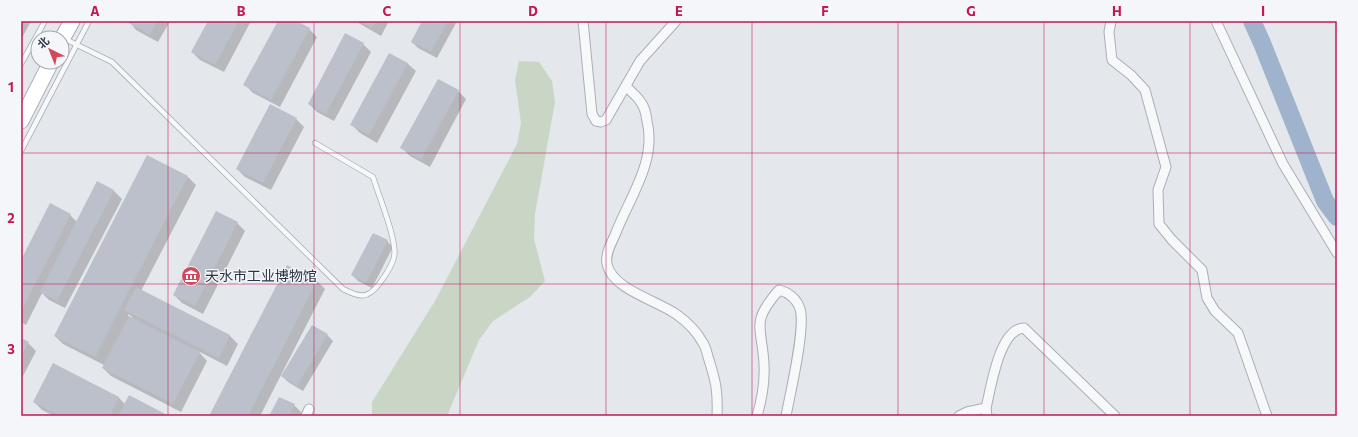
<svg xmlns="http://www.w3.org/2000/svg" width="1358" height="437" viewBox="0 0 1358 437" font-family="Commissioner,'Noto Sans SC',sans-serif">
<rect width="100%" height="100%" fill="#e4e7ec"/>
<polygon fill="#c9d6c5" points="519,61 539,62 552,81 555,102 535,214 534,239 545,281 530,297 493,321 479,340 447,416 372,416 372,402 435,301 517,144 521,123 515,80"/>
<g fill="#0003" fill-rule="evenodd">
<polygon points="21,21 31,21 21,40"/>
<polygon points="129,21 170,21 158,42 136,30"/>
<polygon points="209,21 251,21 224,72 200,60 192,52"/>
<polygon points="279,21 294,21 309,29 317,37 280,107 253,93 245,85"/>
<polygon points="355,21 389,21 381,36"/>
<polygon points="423,21 457,21 437,58 418,48 412,42"/>
<polygon points="363,44 371,52 334,121 317,112 309,104"/>
<polygon points="407,63 416,71 377,143 360,133 352,125"/>
<polygon points="458,91 466,99 430,167 410,156 402,148"/>
<polygon points="296,119 304,127 271,190 245,177 237,169"/>
<path d="M188,177L196,185L141,291L230,336L238,344L227,366L198,351L207,361L181,412L111,376L103,368L104,365L63,344L55,336ZM129,314L135,320L128,316Z"/>
<polygon points="98,183 114,191 122,199 65,308 49,300 42,293 26,325 21,322 21,262 70,215 77,222"/>
<polygon points="237,223 245,231 203,314 182,303 174,295"/>
<polygon points="373,234 387,241 393,247 372,288 358,281 352,275"/>
<polygon points="317,281 325,289 260,416 211,416"/>
<polygon points="312,326 327,335 333,341 303,391 288,382 282,376"/>
<polygon points="21,339 28,343 36,351 21,380"/>
<polygon points="53,364 119,398 125,404 167,416 54,416 42,410 34,402"/>
<polygon points="294,405 302,413 301,416 270,416"/>
</g>
<g fill="none" stroke-linecap="round" stroke-linejoin="round">
<polyline stroke="#9fb4cc" stroke-width="18" points="1252,21 1262,43 1325,201 1337,217"/>
</g>
<g fill="#bbc0ca">
<polygon points="128,21 157,21 150,35 127,22"/>
<polygon points="208,21 239,21 215,65 191,52"/>
<polygon points="278,21 296,21 310,28 271,100 243,85"/>
<polygon points="358,21 376,21 372,28"/>
<polygon points="422,21 448,21 431,52 411,42"/>
<polygon points="345,33 364,43 326,114 308,104"/>
<polygon points="389,53 408,63 369,135 350,125"/>
<polygon points="438,79 459,90 421,160 400,148"/>
<polygon points="270,104 297,118 263,183 236,169"/>
<polygon points="147,155 188,176 95,357 54,336"/>
<polygon points="97,181 114,190 57,301 40,292"/>
<polygon points="50,203 71,214 21,312 21,260"/>
<polygon points="216,211 238,222 195,306 173,295"/>
<polygon points="373,233 388,240 366,283 351,275"/>
<polygon points="287,265 317,281 248,416 209,416"/>
<polygon points="136,287 230,335 219,358 124,310"/>
<polygon points="129,316 200,352 173,404 102,368"/>
<polygon points="312,325 328,334 297,386 281,376"/>
<polygon points="21,338 29,342 21,357"/>
<polygon points="53,363 119,397 110,416 60,416 33,402"/>
<polygon points="129,395 169,416 118,416"/>
<polygon points="279,397 295,404 289,416 269,416"/>
</g>
<g fill="none" stroke-linecap="round" stroke-linejoin="round">
<g stroke="#a9aeb7" stroke-width="6">
<g id="service">
<path d="M65,39L112,62L343,289C359,297 367,300 379,284C385,276 392,267 394,257C398,242 378,194 373,177L315,143"/>
<polyline points="21,64 45,21"/>
<polyline points="21,151 89,21"/>
</g>
</g>
<g stroke="#a9aeb7" stroke-width="11">
<g id="minor">
<polyline points="583,21 592,114 596,121 601,122 606,120 640,61 676,21"/>
<polyline points="1111,21 1109,32 1112,60 1131,75 1145,90 1166,167 1158,190 1159,224 1172,240 1202,270 1207,298 1215,311 1238,333 1267,416"/>
<polyline points="1216,21 1283,164 1337,253"/>
<path d="M626,86C630,91 637,96 640,101C645,107 646,114 647,121C657,162 629,198 615,235C611,244 605,254 607,264C612,289 656,300 676,314C686,321 697,332 703,343C706,347 707,354 709,360C716,382 718,392 717,416"/>
<polyline points="306,416 309,409"/>
<path d="M757,416C762,399 765,382 764,364C762,326 750,323 779,290C788,292 797,299 800,309C806,327 790,394 786,416"/>
<polyline points="959,416 967,412 986,408"/>
<path d="M987,416L986,408C991,388 999,329 1024,328L1115,416"/>
</g>
</g>
<g stroke="#a3abb8" stroke-width="17">
<g id="primary">
<polyline points="62,39 72,21"/>
<polyline points="21,121 51,62"/>
</g>
</g>
<use href="#service" stroke="#f7f8fa" stroke-width="4.5"/>
<use href="#minor" stroke="#f7f8fa" stroke-width="9"/>
<use href="#primary" stroke="#fff" stroke-width="15"/>
</g>
<path fill="none" stroke="#c2185b" stroke-width="1" stroke-opacity="0.55" d="M168,21V416M314,21V416M460,21V416M606,21V416M752,21V416M898,21V416M1044,21V416M1190,21V416M21,153H1337M21,284H1337"/>
<defs>
<g id="museum-disc" transform="scale(1)"><circle r="9.5" fill="#d1495b" stroke="#f4f6f9"/><path d="M0-6L6-3V-2H-6V-3ZM-5-1h2V3h-2ZM-1-1h2V3h-2ZM3-1h2V3H3ZM-6 4H6V6H-6Z" fill="#fff"/></g>
</defs>
<g fill-rule="evenodd">
<use href="#museum-disc" x="191" y="276"/>
</g>
<g text-anchor="middle" stroke-width="3" stroke-linejoin="round" paint-order="stroke">
<g font-size="14" fill="#2b3445" stroke="#f4f6f9" text-anchor="start">
<text x="205" y="281">天水市工业博物馆</text>
</g>
</g>
<rect width="1358" height="437" fill="none" stroke="#f4f6f9" stroke-width="44"/>
<g transform="translate(50 50) rotate(317)"><circle r="19" fill="#f4f6f9" stroke="#a4a8b1"/>
<path d="M0-3L7 15L0 10L-7 15Z" fill="#d1495b"/>
<text y="-6" font-size="11" font-weight="bold" text-anchor="middle" fill="#2b3445">北</text>
</g>
<rect x="22" y="22" width="1314" height="393" fill="none" stroke="#c2185b" stroke-width="1.5"/>
<g font-size="13" text-anchor="middle" font-weight="bold" fill="#c2185b">
<text x="95" y="16">A</text>
<text x="241" y="16">B</text>
<text x="387" y="16">C</text>
<text x="533" y="16">D</text>
<text x="679" y="16">E</text>
<text x="825" y="16">F</text>
<text x="971" y="16">G</text>
<text x="1117" y="16">H</text>
<text x="1263" y="16">I</text>
<text x="11" y="92">1</text>
<text x="11" y="223">2</text>
<text x="11" y="354">3</text>
</g>
</svg>
